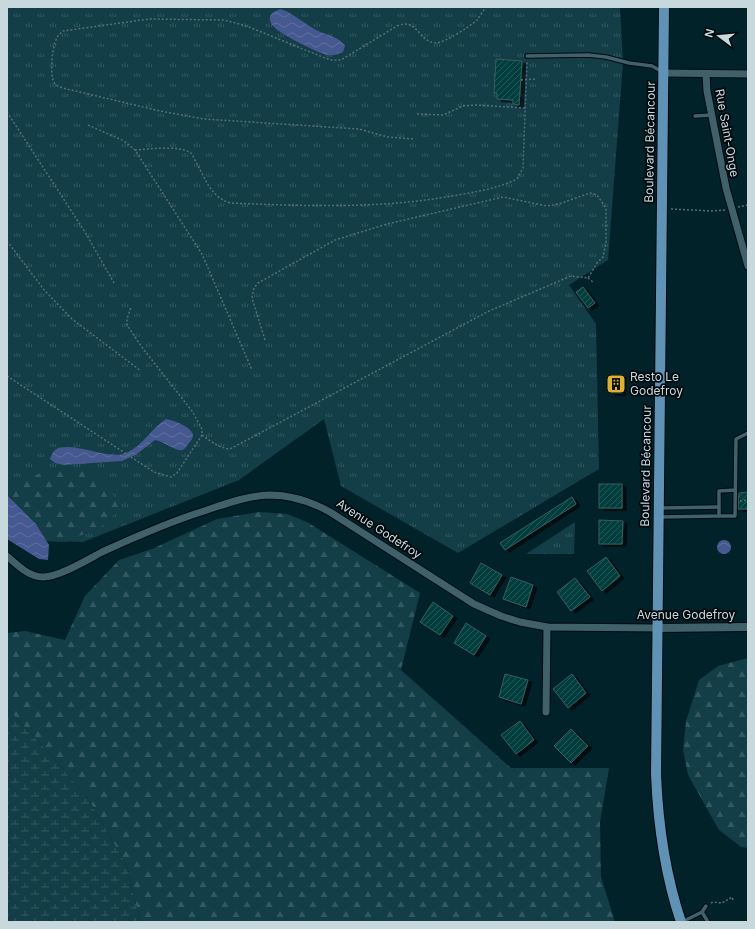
<svg xmlns="http://www.w3.org/2000/svg" width="755" height="929" viewBox="0 0 755 929" font-family="Inter,sans-serif">
<defs>
<pattern id="grass-tufts" width="24" height="20" patternUnits="userSpaceOnUse"><rect width="24" height="20" fill="#133d47"/><path d="M3 7l-1-3M5 7V3M7 7l1-3M15 17l-1-3M17 17v-4M19 17l1-3" fill="none" stroke="#345861"/></pattern>
<pattern id="forest-firs" width="22" height="20" patternUnits="userSpaceOnUse"><rect width="22" height="20" fill="#133d47"/><path d="M5 1l3.5 6h-7zM16 11l3.5 6h-7z" fill="#345861"/></pattern>
<pattern id="wetland-marsh" width="20" height="14" patternUnits="userSpaceOnUse"><rect width="20" height="14" fill="#133d47"/><path d="M1 5h8M5 5V1M11 12h8M15 12V8" fill="none" stroke="#345861"/></pattern>
<pattern id="water-waves" width="16" height="10" patternUnits="userSpaceOnUse"><rect width="16" height="10" fill="#465890"/><path d="M0 5q4-4 8 0t8 0" fill="none" stroke="#5f6f9f"/></pattern>
<pattern id="building-hatch" width="6" height="6" patternUnits="userSpaceOnUse"><rect width="6" height="6" fill="#003d3c"/><path d="M-1 1l2-2M0 6l6-6M5 7l2-2" fill="none" stroke="#245858"/></pattern>
<filter id="shadow"><feDropShadow dx="4" dy="2.5" stdDeviation="0" flood-color="#0009"/></filter>
</defs>
<rect width="100%" height="100%" fill="#02222a"/>
<g fill="url(#grass-tufts)">
<polygon points="7,7 620,7 623,63 608,260 569,285 596,324 599,469 458,553 341,486 324,419 239,480 83,542 46,541 36,524 7,495"/>
<polygon points="575,522 574,554 526,554"/>
</g>
<g fill="url(#forest-firs)">
<polygon points="90,466 108,484 119,509 106,524 66,542 46,541 36,524 7,495 7,489 47,470"/>
<polygon points="259,512 287,514 307,522 420,593 401,670 511,768 609,768 600,822 601,877 615,922 140,922 127,866 87,797 49,753 7,708 7,633 25,631 65,640 85,596 119,560 152,549 217,519"/>
<polygon points="748,658 748,848 741,847 719,830 688,775 683,750 686,721 699,680 718,666"/>
</g>
<polygon fill="url(#wetland-marsh)" points="7,708 49,753 87,797 127,866 140,922 7,922"/>
<g fill="url(#water-waves)">
<path d="M280,9C292,12 306,25 318,31C327,35 340,37 345,46L343,52C338,54 334,56 328,55C319,54 281,34 275,28C272,25 269,21 270,17C271,12 276,11 280,9Z"/>
<path d="M166,419C173,420 192,427 193,435C193,438 191,441 189,443C187,446 185,449 182,450C177,452 163,441 155,440L137,454L122,461L63,465L55,463L50,459C51,456 52,453 54,451C65,440 101,456 117,455C139,453 149,430 166,419Z"/>
<polygon points="7,495 36,524 49,545 48,560 39,559 7,539"/>
<circle cx="724" cy="547" r="7"/>
</g>
<g fill="url(#building-hatch)" stroke="#3b5c5b" filter="url(#shadow)">
<polygon points="496,59 522,61 519,105 513,104 513,100 497,99 497,93 494,93"/>
<polygon points="583,287 595,303 588,308 576,292"/>
<rect x="611" y="375" width="11" height="18"/>
<rect x="599" y="484" width="23" height="24"/>
<polygon points="748,492 748,509 738,509 739,493"/>
<polygon points="572,497 576,504 505,550 500,543"/>
<polygon points="599,520 623,521 622,544 599,544"/>
<polygon points="606,557 620,576 602,591 587,571"/>
<polygon points="481,563 502,575 490,595 470,583"/>
<polygon points="511,577 533,585 526,607 503,599"/>
<polygon points="575,578 590,597 571,611 557,592"/>
<polygon points="433,602 453,616 440,635 420,622"/>
<polygon points="466,623 486,636 474,655 454,643"/>
<polygon points="505,674 528,680 521,704 499,697"/>
<polygon points="572,674 586,693 568,708 553,689"/>
<polygon points="520,721 534,740 516,754 501,735"/>
<polygon points="571,729 588,746 571,763 554,746"/>
</g>
<g fill="none" stroke-linecap="round" stroke-linejoin="round">
<g stroke="#000a10" stroke-width="5.5">
<g id="service">
<polyline points="527,56 588,55 606,57 629,63 652,66 661,71"/>
<polyline points="695,116 712,115"/>
<polyline points="735,490 719,491 719,516 735,516 736,439 748,433"/>
<polyline points="660,508 719,507"/>
<polyline points="660,517 719,516"/>
<polyline points="702,912 708,922"/>
<polyline points="682,922 702,912 706,906"/>
</g>
</g>
<g stroke="#000a10" stroke-width="9">
<g id="minor">
<polyline points="664,73 748,74"/>
<polyline points="706,74 707,91 726,188 748,266"/>
<path d="M7,556C17,565 29,577 43,577C59,577 87,560 102,552C135,537 169,522 204,511C225,504 246,496 269,495C290,495 312,502 330,512L474,604L501,616L520,622L547,627L658,628"/>
<polyline points="546,712 547,627"/>
</g>
</g>
<g stroke="#000a10" stroke-width="10">
<polyline id="tertiary" points="658,628 748,627"/>
</g>
<g stroke="#000a10" stroke-width="12">
<path id="primary" d="M664,7L656,774C658,825 665,874 681,922"/>
</g>
<g stroke="#556f76" stroke-width="1.5" stroke-dasharray="2 2" stroke-linecap="butt">
<polyline points="521,80 536,79"/>
<polyline points="7,112 85,232 114,283"/>
<polyline points="417,114 443,115 463,106 475,105 525,108"/>
<polyline points="88,125 124,141 135,150 202,254 252,370"/>
<path d="M413,139L388,137L359,129L204,119L160,111L67,89C63,88 58,87 55,84C49,77 52,46 57,38C58,35 61,33 63,31L149,19L223,20L236,23L249,27L325,58L332,60H341L397,26C416,18 417,37 431,42C432,42 435,43 437,43C445,42 471,26 477,20C480,16 483,11 486,7"/>
<path d="M135,150C149,149 179,145 191,153C193,155 195,161 197,164C206,180 211,197 230,203C304,206 379,209 452,196C475,192 496,189 517,179L523,168L527,62"/>
<polyline points="738,207 748,205"/>
<polyline points="671,209 712,211 725,210"/>
<polyline points="7,241 45,291 72,319 141,371"/>
<polyline points="588,278 593,282"/>
<polyline points="7,376 154,472 171,477 177,473 202,435 202,429 192,411 141,346 127,325 127,319 131,307"/>
<path d="M202,435C212,442 219,448 230,449L489,311L571,276L588,278L597,263L603,257L606,243V208L597,195L590,193L559,204L547,206L503,197L387,224L335,240L258,283L254,288L252,298L265,340"/>
<polyline points="740,501 748,500"/>
<polyline points="711,903 713,902 722,903 732,897 733,900"/>
</g>
<use href="#service" stroke="#41616a" stroke-width="3.5"/>
<use href="#minor" stroke="#41616a" stroke-width="7"/>
<use href="#tertiary" stroke="#41616a" stroke-width="8"/>
<use href="#primary" stroke="#5f92b4" stroke-width="10"/>
</g>
<defs>
<g id="building-square" transform="scale(1)"><rect x="-9" y="-9" width="18" height="18" rx="4" fill="#ddb133" stroke="#01090d"/><path d="M-4-6H4V6H1V3H-1V6H-4ZM-2.5-4.3h1.7v1.8h-1.7ZM.8-4.3h1.7v1.8H.8ZM-2.5-1h1.7V.8h-1.7ZM.8-1h1.7V.8H.8Z" fill="#111"/></g>
</defs>
<g fill-rule="evenodd">
<use href="#building-square" x="616" y="384"/>
</g>
<g text-anchor="middle" stroke-width="3.5" stroke-linejoin="round" paint-order="stroke">
<g font-size="12" fill="#c8d9de" stroke="#01090d">
<text transform="translate(727 133) rotate(80)" y="4">Rue Saint-Onge</text>
<text transform="translate(650 142) rotate(-89)" y="4">Boulevard Bécancour</text>
<text transform="translate(646 466) rotate(-89)" y="4">Boulevard Bécancour</text>
<text transform="translate(379 529) rotate(33)" y="4">Avenue Godefroy</text>
<text x="686" y="619">Avenue Godefroy</text>
</g>
<g font-size="12" fill="#c8d9de" stroke="#01090d" text-anchor="start">
<text x="630" y="381">Resto Le<tspan x="630" dy="14">Godefroy</tspan></text>
</g>
</g>
<rect width="755" height="929" fill="none" stroke="#c8d9de" stroke-width="16"/>
<g transform="translate(719 36) rotate(286)" stroke="#01090d" stroke-width="3" paint-order="stroke">
<path d="M0-3L7 15L0 10L-7 15Z" fill="#c8d9de"/>
<text y="-6" font-size="11" font-weight="bold" text-anchor="middle" fill="#c8d9de">N</text>
</g>
</svg>
